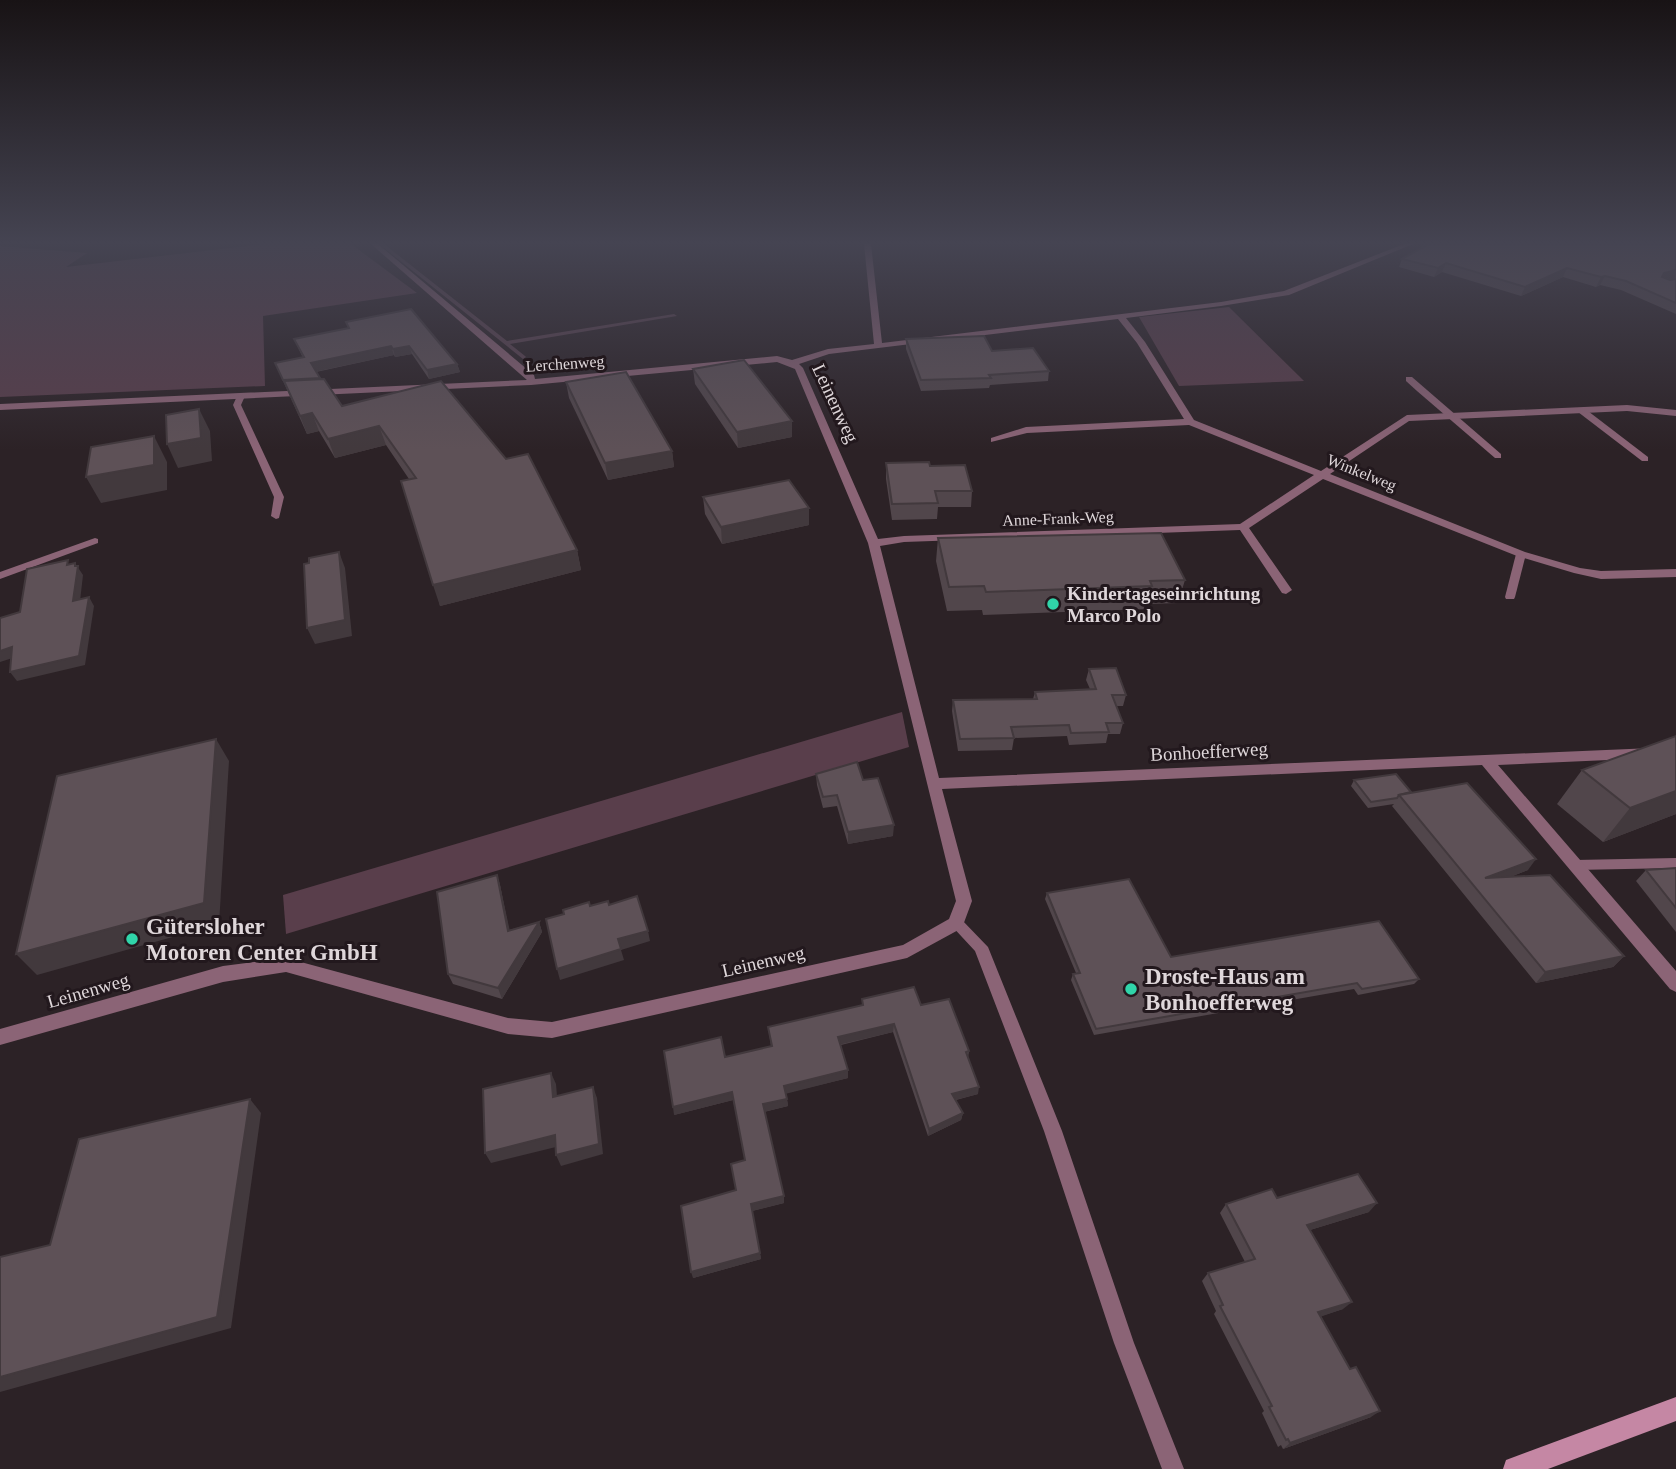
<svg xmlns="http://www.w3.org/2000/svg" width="1676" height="1469" viewBox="0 0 1676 1469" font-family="Georgia,serif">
<rect width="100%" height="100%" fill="#2c2226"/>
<g fill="#593e4b">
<polygon points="264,244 351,244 417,293 263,316 265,386 0,397 0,246 87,253 66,267"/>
<polygon points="1229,307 1300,377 1304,381 1179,386 1139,317"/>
<polygon points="902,712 909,747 286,934 283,895"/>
</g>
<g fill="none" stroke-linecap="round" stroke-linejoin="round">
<polygon fill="#5b4350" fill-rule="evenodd" points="379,244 384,244 507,341 674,314 677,316 510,344 525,356 526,357 523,359"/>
<g fill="#8b6476" fill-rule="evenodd">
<polygon points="1406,377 1412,377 1501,454 1501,458 1495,458 1417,391 1406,381"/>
<polygon points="238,394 245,396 241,405 284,497 279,518 276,519 271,516 274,497 233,405"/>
<polygon points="1578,408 1584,408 1648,457 1648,461 1642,461 1578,412"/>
<polygon points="95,538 98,539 98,543 0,579 0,572"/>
<polygon points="1521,551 1526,554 1515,597 1514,599 1506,599 1505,597 1516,554"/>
<polygon points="1676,858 1676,868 1575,870 1570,869 1568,865 1570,861 1575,860"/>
<polygon points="956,917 961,919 988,947 1062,1131 1134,1343 1184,1469 1162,1469 1114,1343 1044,1131 975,951 949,923 951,919"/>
</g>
<path fill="#8b6476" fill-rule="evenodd" d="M371,244H378L534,375L535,379L777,356L792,360L828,349L874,344L864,244H871L882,343L1221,302L1284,291L1404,244H1413L1289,295L1221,306L1126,318L1145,342L1194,420L1321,471L1407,415L1627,405L1676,410V416L1627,411L1409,421L1330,474L1525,552L1580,568L1601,571L1676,569V577L1601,579L1574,573L1517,556L1323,479L1249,528L1292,590L1286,594L1282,593L1240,530L904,542L880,546L939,778L1676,747V757L1498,765L1676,971V992L1670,989L1482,765L942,789L972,901L962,928L907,958L552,1038L508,1034L286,972L223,982L0,1045V1029L223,966L286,958L508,1018L552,1022L903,945L949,919L956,901L868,543L795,369L777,362L531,385L0,410V404L527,380ZM1118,319L1137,343L1184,419L1026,427L991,438V442L1027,433L1189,425L1314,475L1240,524L904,536L878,539L803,368L799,364L829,354Z"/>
<polygon fill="#c587a4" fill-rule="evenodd" points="1676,1397 1676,1421 1548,1469 1503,1469 1506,1460"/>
</g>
<g fill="#51464b">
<polygon points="1423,244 1676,244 1676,279 1669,280 1676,279 1676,314 1621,290 1600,285 1596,287 1563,277 1521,296 1442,272 1434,277 1399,267 1402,259 1421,248"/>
<polygon points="346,322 457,364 460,372 429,379 412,354 395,357 394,355 316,372 342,406 441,381 577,550 581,570 440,606 409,479 386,445 335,458 319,431 307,434 279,372 303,358 294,339 348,328"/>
<polygon points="906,339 992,351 1049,371 1048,381 990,385 989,388 921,391 906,349"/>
<polygon points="693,369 792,421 792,437 738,448 695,384"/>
<polygon points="566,382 672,451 674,467 608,480 569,398"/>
<polygon points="886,463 930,466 972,491 971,507 938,507 937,519 892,520 886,479"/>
<polygon points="703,497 809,508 809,525 722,544 705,514"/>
<polygon points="938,538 1185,580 1178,603 1148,604 1146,609 983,615 982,610 947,611 936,561"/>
<polygon points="1089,669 1126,695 1123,706 1116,706 1123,723 1120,734 1108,734 1106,743 1069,745 1067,736 1014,738 1012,750 958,751 952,711 953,700 1033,699 1035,692 1090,689 1086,680"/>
<polygon points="1582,770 1676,814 1603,842 1557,804"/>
<polygon points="816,774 863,780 893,836 848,844 837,806 823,808 817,785"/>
<polygon points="1354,780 1412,792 1528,870 1510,877 1624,956 1613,967 1536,983 1392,806 1394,804 1368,808 1351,786"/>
<polygon points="1676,868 1676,932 1636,881 1646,870"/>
<polygon points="497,875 500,885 509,930 539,922 542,932 502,999 453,984 448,974"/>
<polygon points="1047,893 1171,957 1419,979 1414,984 1358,995 1354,989 1094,1035 1071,980 1073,974 1076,973 1045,899"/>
<polygon points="862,999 921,1005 969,1051 968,1058 978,1094 956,1100 963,1113 961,1120 928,1136 893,1032 841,1045 848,1078 786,1093 788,1106 764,1112 784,1203 752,1211 761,1259 693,1278 736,1191 745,1160 733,1100 674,1115 725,1057 771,1046 768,1027 862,1005"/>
<polygon points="1277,1198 1369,1212 1310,1230 1343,1309 1321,1316 1371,1417 1283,1449 1281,1445 1278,1447 1262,1413 1264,1411 1214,1314 1216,1311 1202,1281 1208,1273 1245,1262 1220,1213 1226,1204"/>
</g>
<g fill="#42393d">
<polygon points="1446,263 1442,272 1434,277 1438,268"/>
<polygon points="1567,268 1563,277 1521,296 1525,287"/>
<polygon points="1676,270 1675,278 1659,282 1664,273"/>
<polygon points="1605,276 1600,285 1596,287 1601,277"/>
<polygon points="391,346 394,355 314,372 311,363"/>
<polygon points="409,346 412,354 395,357 393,349"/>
<polygon points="457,364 460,372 429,379 427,370"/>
<polygon points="199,409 210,431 212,461 178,468 167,444"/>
<polygon points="312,413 319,431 307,434 300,416"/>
<polygon points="792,421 792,437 738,448 737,432"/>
<polygon points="379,426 386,445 335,458 328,439"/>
<polygon points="154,436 167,462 167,490 101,503 86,477"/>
<polygon points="672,451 674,467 608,480 605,463"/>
<polygon points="809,508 809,525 722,544 721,527"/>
<polygon points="577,550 581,570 440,606 433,585"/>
<polygon points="339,552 345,568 352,636 315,644 307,628"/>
<polygon points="75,563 83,575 79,610 73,601"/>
<polygon points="89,597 94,606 85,665 17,681 10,672"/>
<polygon points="12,647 19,656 0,662 0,651"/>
<polygon points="216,739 229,761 219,924 37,975 16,954"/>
<polygon points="1676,791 1676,814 1603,842 1630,808"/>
<polygon points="894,825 893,836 848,844 848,832"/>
<polygon points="1536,859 1528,870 1477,890 1485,878"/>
<polygon points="497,875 500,885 512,941 508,931"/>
<polygon points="539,922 542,932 502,999 498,988"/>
<polygon points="648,931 650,941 621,950 624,960 560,980 557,969 618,939"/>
<polygon points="1624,956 1613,967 1536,983 1545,972"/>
<polygon points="894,1024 893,1032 838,1045 838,1037"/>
<polygon points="848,1070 848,1078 785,1094 784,1086"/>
<polygon points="551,1073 556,1084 558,1108 553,1097"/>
<polygon points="593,1087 597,1098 603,1154 561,1166 556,1155"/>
<polygon points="979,1087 978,1094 951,1101 952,1094"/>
<polygon points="732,1092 733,1100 674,1115 673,1107"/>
<polygon points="250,1099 261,1113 231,1328 0,1392 0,1377"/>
<polygon points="787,1099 788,1106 763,1112 763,1104"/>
<polygon points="963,1113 961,1120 928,1136 929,1129"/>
<polygon points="555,1135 560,1146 491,1163 485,1153"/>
<polygon points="784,1196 784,1203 752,1211 751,1204"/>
<polygon points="1377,1203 1369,1212 1300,1233 1307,1225"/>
<polygon points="760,1253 761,1259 693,1278 691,1272"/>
<polygon points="1352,1302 1343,1309 1311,1320 1318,1312"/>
<polygon points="1380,1411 1371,1417 1283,1449 1290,1443"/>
</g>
<g fill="#5e5157" stroke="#42393d" stroke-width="2">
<polygon points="1423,244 1676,244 1676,270 1664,273 1662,277 1670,280 1676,279 1676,303 1626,281 1605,276 1601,277 1567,268 1525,287 1446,263 1438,268 1402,259 1427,245"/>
<polygon points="411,309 457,364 427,370 409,346 393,349 391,346 311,363 320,378 283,380 275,363 304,357 294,339 349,328 346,322"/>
<polygon points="984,336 992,351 1033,348 1049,371 989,375 991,378 921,380 906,339"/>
<polygon points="744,360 792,421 737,432 693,369"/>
<polygon points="626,372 672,451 605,463 566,382"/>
<polygon points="324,379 342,406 441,381 506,459 528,454 577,550 433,585 401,481 416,478 379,426 328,439 312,413 300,416 284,381"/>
<polygon points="199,409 201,438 167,444 166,415"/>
<polygon points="154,436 154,465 86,477 91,447"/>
<polygon points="929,462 930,466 965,465 972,491 935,491 938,503 892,504 886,463"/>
<polygon points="789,480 809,508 721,527 703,497"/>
<polygon points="1161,533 1185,580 1150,581 1152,586 986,592 984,586 949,587 938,538"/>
<polygon points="339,552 345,620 307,628 304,564 309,563 309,558"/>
<polygon points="68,560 67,565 75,563 75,566 78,566 73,601 89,597 79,656 10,672 12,647 0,651 0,618 20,612 27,569"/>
<polygon points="1116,668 1126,695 1112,695 1123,723 1106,723 1109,732 1071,733 1069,725 1011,727 1014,738 960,739 953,700 1037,699 1035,692 1096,689 1089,669"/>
<polygon points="1676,736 1676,791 1630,808 1582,770"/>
<polygon points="216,739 204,903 16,954 57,776"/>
<polygon points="857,762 863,780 878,778 894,825 848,832 837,795 823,797 816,774"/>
<polygon points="1396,774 1411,792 1399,795 1397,798 1371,802 1354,780"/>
<polygon points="1467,783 1536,859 1485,878 1550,875 1624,956 1545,972 1399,795"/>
<polygon points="1676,868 1676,908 1646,870"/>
<polygon points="497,875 508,931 539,922 498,988 448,974 437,892"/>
<polygon points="1129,879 1171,957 1379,921 1419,979 1362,989 1357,983 1096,1029 1073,974 1080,973 1047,893"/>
<polygon points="637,896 648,931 618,939 621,949 557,969 546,919 564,914 563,910 589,902 590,906 608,901 609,905"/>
<polygon points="914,987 921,1005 949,999 969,1051 966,1052 979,1087 952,1094 963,1113 929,1129 894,1024 838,1037 848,1070 784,1086 787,1099 763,1104 784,1196 751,1204 760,1253 691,1272 681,1206 736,1190 731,1164 745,1160 732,1092 673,1107 664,1051 721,1037 725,1057 772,1046 768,1027 863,1005 862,999"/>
<polygon points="551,1073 553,1097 593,1087 599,1144 556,1155 555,1135 485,1153 483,1089"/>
<polygon points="250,1099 217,1317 0,1377 0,1257 50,1245 79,1139"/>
<polygon points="1358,1174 1377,1203 1307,1225 1352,1302 1318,1312 1350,1369 1356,1367 1380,1411 1290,1443 1288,1439 1286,1440 1269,1407 1272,1406 1220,1306 1223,1305 1208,1273 1255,1259 1226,1204 1272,1189 1277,1198"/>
</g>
<linearGradient id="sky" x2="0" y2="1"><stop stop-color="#181315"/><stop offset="0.54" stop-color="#454452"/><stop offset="1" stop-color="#454452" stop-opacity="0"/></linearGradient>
<rect width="1676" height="450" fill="url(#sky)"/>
<g fill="#30d4a9" stroke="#22181d" stroke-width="2.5">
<circle cx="1053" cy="604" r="7"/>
<circle cx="132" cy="939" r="7"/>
<circle cx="1131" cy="989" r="7"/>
</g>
<g text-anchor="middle" stroke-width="6" stroke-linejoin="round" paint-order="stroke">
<g font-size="16" fill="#dfd7da" stroke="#22181d">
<text transform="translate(565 363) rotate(-4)" y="6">Lerchenweg</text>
<text transform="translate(1362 472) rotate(22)" y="6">Winkelweg</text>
<text transform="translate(1058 518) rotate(-2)" y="6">Anne-Frank-Weg</text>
</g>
<g font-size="19" fill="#dfd7da" stroke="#22181d">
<text transform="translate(836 403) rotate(65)" y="7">Leinenweg</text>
<text transform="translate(1209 751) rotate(-3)" y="7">Bonhoefferweg</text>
<text transform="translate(763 961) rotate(-13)" y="7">Leinenweg</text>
<text transform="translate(88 990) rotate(-16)" y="7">Leinenweg</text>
</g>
<g font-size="19" font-weight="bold" fill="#dfd7da" stroke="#22181d" text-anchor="start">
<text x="1067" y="600">Kindertageseinrichtung<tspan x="1067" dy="22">Marco Polo</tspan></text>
</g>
<g font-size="23" font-weight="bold" fill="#dfd7da" stroke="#22181d" text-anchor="start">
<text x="146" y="934">Gütersloher<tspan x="146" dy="26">Motoren Center GmbH</tspan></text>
<text x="1145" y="984">Droste-Haus am<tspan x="1145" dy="26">Bonhoefferweg</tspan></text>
</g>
</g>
</svg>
